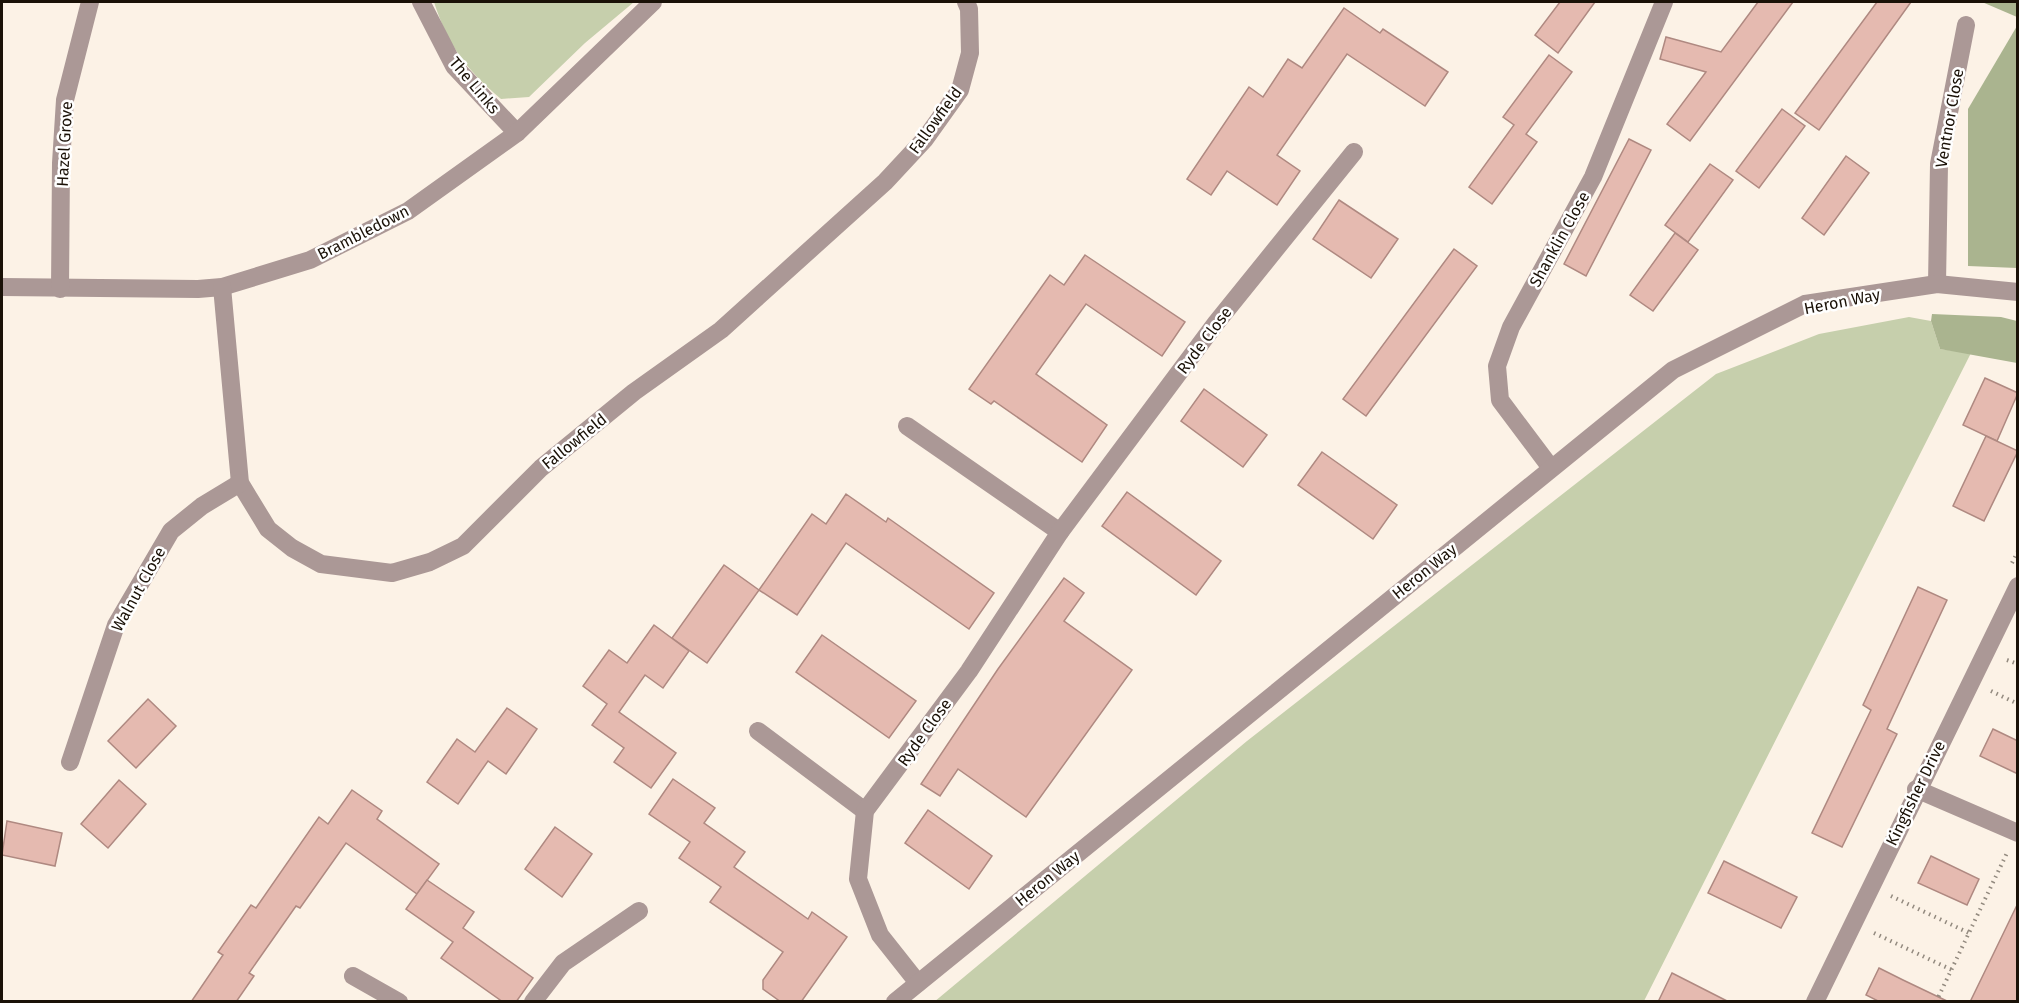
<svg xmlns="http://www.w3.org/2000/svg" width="2019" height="1003" viewBox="0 0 2019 1003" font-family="'Fira Sans',sans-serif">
<rect width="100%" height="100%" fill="#fcf2e6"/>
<g fill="#c6cfac">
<path d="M434,2H634L585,43L529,97L501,99C466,69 448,46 434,2Z"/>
<polygon points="1909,317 1931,321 1940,349 1971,353 1644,1001 934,1002 1247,741 1716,374 1819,334"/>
</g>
<g fill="#aab48f">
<polygon points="1982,2 2017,2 2017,17"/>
<polygon points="2017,26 2017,268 1968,266 1968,109"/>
<polygon points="1932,314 2001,317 2017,321 2017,363 1940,349 1931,321"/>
</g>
<g fill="#e5bab0" stroke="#af8981" stroke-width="1.5">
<polygon points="1560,2 1595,2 1558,53 1535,35"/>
<polygon points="1758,2 1793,2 1690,141 1667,124 1706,72 1660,59 1666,37 1721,52"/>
<polygon points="1877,2 1911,2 1819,130 1795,113"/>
<polygon points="1344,8 1380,33 1383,29 1448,72 1425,106 1347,54 1277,155 1300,171 1277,205 1227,171 1211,195 1187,179 1249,87 1263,97 1288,59 1302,68"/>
<polygon points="1549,55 1572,72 1526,134 1537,142 1492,204 1469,187 1514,125 1503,117"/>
<polygon points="1782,109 1805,126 1759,188 1736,171"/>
<polygon points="1629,139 1651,150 1586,276 1564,264"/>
<polygon points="1846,156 1869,173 1824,235 1802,218"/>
<polygon points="1710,164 1733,180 1688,242 1665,225"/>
<polygon points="1339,200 1398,239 1371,278 1313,239"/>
<polygon points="1675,233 1698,250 1653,311 1630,295"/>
<polygon points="1454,249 1477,266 1366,416 1343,399"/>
<polygon points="1085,255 1185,322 1162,356 1086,304 1036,374 1107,425 1082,462 994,401 991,404 969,389 1050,275 1064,285"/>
<polygon points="1985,378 2018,393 1997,441 1963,425"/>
<polygon points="1204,389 1267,435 1243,467 1181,421"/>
<polygon points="1986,436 2018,451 1984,521 1953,506"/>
<polygon points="1322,452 1397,505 1373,539 1298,485"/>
<polygon points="1127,492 1221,561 1196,595 1102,526"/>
<polygon points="846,494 886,522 888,518 994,593 969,629 846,543 797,615 759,590 707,663 672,638 724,565 759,590 812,514 826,524"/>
<polygon points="1064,578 1084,593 1064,621 1132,670 1026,817 958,769 940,796 921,784 998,669"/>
<polygon points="1918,587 1947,600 1887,729 1897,734 1842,847 1812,833 1871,710 1863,705"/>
<polygon points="654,625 689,651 663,688 645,675 619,712 676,753 651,788 614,762 624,748 592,725 607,704 583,686 609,650 627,663"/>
<polygon points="822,635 916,701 889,738 796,672"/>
<polygon points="148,699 176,726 136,768 108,741"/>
<polygon points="507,708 537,729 506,774 488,761 458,804 427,782 457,739 475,752"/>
<polygon points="1993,729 2018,741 2018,774 1980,756"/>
<polygon points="673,779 715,808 704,823 745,852 734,867 808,919 812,912 847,937 801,1002 781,1002 763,989 763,980 783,952 710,902 721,887 679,858 690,842 649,814"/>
<polygon points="119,780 146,804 108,848 81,824"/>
<polygon points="352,790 382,811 377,819 439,864 417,894 346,843 300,908 296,906 249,973 254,976 236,1002 191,1002 223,955 218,952 251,905 256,908 319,817 328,824"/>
<polygon points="928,810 992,856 969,889 905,843"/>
<polygon points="7,821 62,833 55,866 2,855"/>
<polygon points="555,827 592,854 562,897 525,869"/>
<polygon points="1931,856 1979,879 1967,905 1918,883"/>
<polygon points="1724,861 1797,897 1781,928 1708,893"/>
<polygon points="427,880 474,912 463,928 533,978 516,1002 503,1002 441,958 453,942 406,909"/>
<polygon points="2018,903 2018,1002 1970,1002 1988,965"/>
<polygon points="1879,968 1903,980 1949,1002 1880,1002 1866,995"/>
<polygon points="1672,973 1729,1002 1658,1002"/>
</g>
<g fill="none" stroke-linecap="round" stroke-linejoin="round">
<g stroke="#938a7f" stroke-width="4" stroke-dasharray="1.5 4.5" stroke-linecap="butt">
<polyline points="2012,563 2018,551"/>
<polyline points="2007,660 2018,664"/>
<polyline points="1991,691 2018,704"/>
<polyline points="1891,896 1969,933"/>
<polyline points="1874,933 1952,970"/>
<polyline points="1936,1002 2007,853"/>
</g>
<g stroke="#ab9896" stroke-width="18">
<polyline points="421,2 454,66 517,133"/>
<polyline points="1937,284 1939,164 1966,25"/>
<polyline points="2,287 198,289 222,287 310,260 408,211 517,133 653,2"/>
<polyline points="222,287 240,483 268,529 292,548 321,564 392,573 430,562 463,546 541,468 634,392 721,330 885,182 925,139 960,90 970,53 969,9 966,2"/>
<polyline points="60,289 61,163 65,100 90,2"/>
<polyline points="907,426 1060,532"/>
<polyline points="1551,468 1500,400 1497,366 1511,327 1593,177 1664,2"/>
<polyline points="758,731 865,811"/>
<polyline points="70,762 116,625 171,531 202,506 240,483"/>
<polyline points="1916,789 2018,833"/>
<polyline points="353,976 399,1002"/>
<polyline points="918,983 880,935 858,879 865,811 969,671 1060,532 1216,323 1354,152"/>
<polyline points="533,1002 563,963 639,911"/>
<polyline points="895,1002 1673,370 1805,304 1937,284 2018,292"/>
<polyline points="1815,1002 2018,586"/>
</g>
</g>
<g text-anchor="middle" stroke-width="5" stroke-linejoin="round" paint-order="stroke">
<g font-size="16" fill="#1a1107" stroke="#fff">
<text transform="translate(475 85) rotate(50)" y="6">The Links</text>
<text transform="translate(1949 118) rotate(-80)" y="6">Ventnor Close</text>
<text transform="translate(935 120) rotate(-54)" y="6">Fallowfield</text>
<text transform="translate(64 144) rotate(-87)" y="6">Hazel Grove</text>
<text transform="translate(363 232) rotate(-27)" y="6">Brambledown</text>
<text transform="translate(1559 239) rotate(-61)" y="6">Shanklin Close</text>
<text transform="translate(1842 301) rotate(-11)" y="6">Heron Way</text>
<text transform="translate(1204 340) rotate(-53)" y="6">Ryde Close</text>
<text transform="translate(574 441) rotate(-39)" y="6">Fallowfield</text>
<text transform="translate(1424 571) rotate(-39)" y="6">Heron Way</text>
<text transform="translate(138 589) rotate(-61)" y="6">Walnut Close</text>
<text transform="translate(924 732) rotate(-54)" y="6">Ryde Close</text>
<text transform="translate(1915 793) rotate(-64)" y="6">Kingfisher Drive</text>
<text transform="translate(1047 878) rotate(-39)" y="6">Heron Way</text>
</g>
</g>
<rect width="2019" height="1003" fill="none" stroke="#1a1107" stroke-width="6"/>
</svg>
